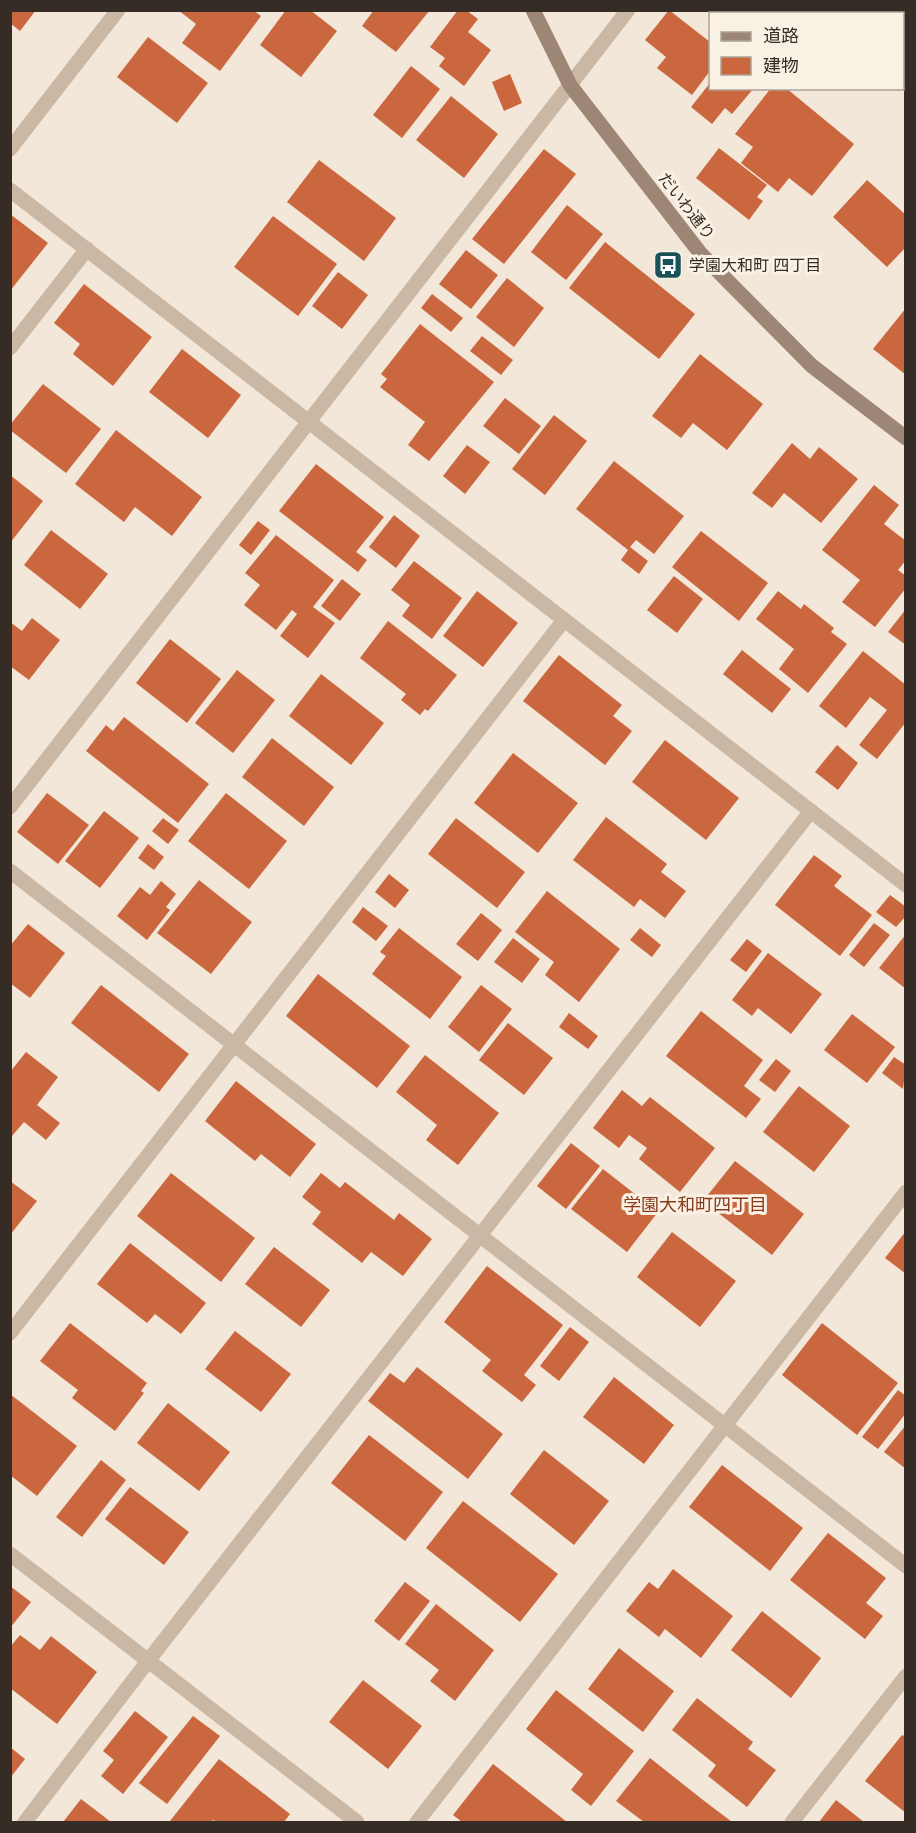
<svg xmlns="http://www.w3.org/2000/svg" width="916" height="1833" viewBox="0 0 916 1833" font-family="Montserrat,'Noto Sans JP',sans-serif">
<rect width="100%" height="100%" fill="#f2e7d9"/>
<g fill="#cb673e">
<polygon points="10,10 36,10 20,31 10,23"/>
<polygon points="178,10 253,10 261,16 220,71 182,43 196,24"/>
<polygon points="286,10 310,10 337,31 301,77 260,45"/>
<polygon points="374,10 430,10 396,52 362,26"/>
<polygon points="458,10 466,10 478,19 468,32 491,50 464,86 439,66 445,58 430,47"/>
<polygon points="669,10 710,42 710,71 692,95 657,68 666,57 645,40"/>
<polygon points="801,10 886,10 884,14 799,14"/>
<polygon points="148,37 208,83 177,123 117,77"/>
<polygon points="411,66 440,89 402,138 373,115"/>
<polygon points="510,74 522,103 504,111 492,82"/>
<polygon points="710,83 710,88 754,88 732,114 725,108 712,124 691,107"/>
<polygon points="771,88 786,88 854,144 812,196 789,178 778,192 741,163 753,147 735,134"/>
<polygon points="451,96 498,134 464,178 416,140"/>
<polygon points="719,148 767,185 757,197 763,201 749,220 696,178"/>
<polygon points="544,149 576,174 504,264 472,239"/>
<polygon points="319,160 396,218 364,261 287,202"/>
<polygon points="867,180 906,215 906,247 887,267 833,217"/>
<polygon points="567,205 603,234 566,280 531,252"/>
<polygon points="10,214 48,243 10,291"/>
<polygon points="273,216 337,264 298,316 234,267"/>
<polygon points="605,242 695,314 659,359 569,288"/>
<polygon points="466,250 498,275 471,309 439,284"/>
<polygon points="338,272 368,295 342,329 312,306"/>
<polygon points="507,278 544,308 514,347 476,317"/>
<polygon points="84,284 152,337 113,386 73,354 80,344 54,323"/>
<polygon points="432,294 463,318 451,332 421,308"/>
<polygon points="906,308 906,375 873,349"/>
<polygon points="420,324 494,382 429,461 408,445 425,422 380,387 387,379 381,374"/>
<polygon points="482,336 513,360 501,375 470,351"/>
<polygon points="182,349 241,395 208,438 149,392"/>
<polygon points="700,354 763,404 727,450 693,423 681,438 652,416"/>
<polygon points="43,384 101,429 66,473 10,430 10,425"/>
<polygon points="505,398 541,426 519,454 483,426"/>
<polygon points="554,415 587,441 545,495 512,469"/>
<polygon points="116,430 202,497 172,536 135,507 124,522 75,484"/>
<polygon points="792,443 810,459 819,447 858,479 821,523 784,493 772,508 752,493"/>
<polygon points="467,445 490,462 465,494 443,476"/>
<polygon points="614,461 684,516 654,554 636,540 630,547 648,561 639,574 621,560 628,550 576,509"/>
<polygon points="316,464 384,517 356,552 367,560 358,572 279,511"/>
<polygon points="10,475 43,501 10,543"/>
<polygon points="874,485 899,505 884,524 906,541 906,560 898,570 906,576 906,588 875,627 842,602 860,580 822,550"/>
<polygon points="394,515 420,536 396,568 369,547"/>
<polygon points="258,521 270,530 251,555 239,545"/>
<polygon points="51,530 108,574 80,609 24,565"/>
<polygon points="701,531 768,583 739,621 672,567"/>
<polygon points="276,535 334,580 313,607 335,623 308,658 280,636 297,614 292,610 276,630 244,605 260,585 245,573"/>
<polygon points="414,561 462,598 432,639 402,616 410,605 391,590"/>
<polygon points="674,576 703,599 677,633 647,610"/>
<polygon points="342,579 361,594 340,621 321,606"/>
<polygon points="477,591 518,623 483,667 443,636"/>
<polygon points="778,591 801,609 804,604 834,628 831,632 847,644 808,693 779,669 794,649 756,619"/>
<polygon points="906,609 906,645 888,632"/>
<polygon points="32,618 60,640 29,680 10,666 10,622 22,631"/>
<polygon points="388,621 457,675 428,711 425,709 420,715 401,700 406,694 360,658"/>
<polygon points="170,639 221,679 187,723 136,683"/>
<polygon points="742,650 791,689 772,713 723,674"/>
<polygon points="863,651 906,685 906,722 877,759 859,745 887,710 870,697 846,728 819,706"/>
<polygon points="559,655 622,705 613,716 632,731 605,765 523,701"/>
<polygon points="237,670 275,700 233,753 195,723"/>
<polygon points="321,674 384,723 351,765 289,716"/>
<polygon points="124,717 209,784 178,823 86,751 106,725 113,731"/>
<polygon points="272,738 334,787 304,826 242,777"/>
<polygon points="665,740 739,798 706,840 632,782"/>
<polygon points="837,745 858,763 838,790 815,772"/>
<polygon points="513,753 578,803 538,853 474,803"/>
<polygon points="47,793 89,825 58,864 17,832"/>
<polygon points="226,793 287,841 249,889 188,841"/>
<polygon points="104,811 139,838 100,888 65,861"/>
<polygon points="606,817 667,864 661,872 686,891 665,918 640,899 634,907 573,860"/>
<polygon points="163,818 179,830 168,844 152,831"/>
<polygon points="456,818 525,872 497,908 428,854"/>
<polygon points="148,844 164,857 154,870 138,858"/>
<polygon points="814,855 842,876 834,886 872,915 840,956 775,905"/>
<polygon points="389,874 409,890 395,908 375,892"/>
<polygon points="199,880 252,922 211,974 157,933"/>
<polygon points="161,881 176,894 166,907 170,910 147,940 117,916 140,887 150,895"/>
<polygon points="547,891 620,949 579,1002 545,975 554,962 515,932"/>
<polygon points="890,895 906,907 906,916 896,927 876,912"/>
<polygon points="363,907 388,926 376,941 352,922"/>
<polygon points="481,913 502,930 478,961 456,944"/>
<polygon points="874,923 890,935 864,967 849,955"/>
<polygon points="28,924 65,953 30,998 10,983 10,946"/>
<polygon points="399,928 462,977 430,1019 372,974 386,956 380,952"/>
<polygon points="640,928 661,945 652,957 630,940"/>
<polygon points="906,934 906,989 879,968"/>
<polygon points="513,938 540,959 522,983 494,962"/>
<polygon points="747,939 762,951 746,972 730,960"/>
<polygon points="768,953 822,994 791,1034 758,1008 752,1016 732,1000"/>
<polygon points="318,974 410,1046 377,1088 286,1016"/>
<polygon points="101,985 189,1054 159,1092 71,1023"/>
<polygon points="481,985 512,1009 479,1052 448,1027"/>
<polygon points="701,1011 763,1060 744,1086 761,1099 746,1118 666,1056"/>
<polygon points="569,1013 598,1036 588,1049 559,1027"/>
<polygon points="852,1014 895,1047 867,1083 824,1050"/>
<polygon points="508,1023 553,1058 524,1095 479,1060"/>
<polygon points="26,1052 58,1077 37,1105 60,1123 46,1140 24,1122 12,1136 10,1134 10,1072"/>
<polygon points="425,1055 499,1113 458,1165 426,1140 437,1125 396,1092"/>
<polygon points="894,1057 906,1065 903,1089 882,1073"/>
<polygon points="776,1059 791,1071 775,1092 759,1080"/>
<polygon points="236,1081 316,1144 290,1177 261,1154 255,1161 205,1121"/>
<polygon points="799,1086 850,1126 814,1172 763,1132"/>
<polygon points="622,1090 642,1106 650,1097 715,1148 680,1192 639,1159 647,1148 629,1135 619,1148 593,1128"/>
<polygon points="571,1143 600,1166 566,1209 537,1186"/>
<polygon points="735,1161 804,1214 772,1255 703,1201"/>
<polygon points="603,1169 658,1212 627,1252 571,1209"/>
<polygon points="171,1173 255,1238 221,1282 137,1216"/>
<polygon points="321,1173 340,1188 345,1182 394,1220 399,1213 432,1239 403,1276 371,1252 362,1263 312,1224 321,1212 302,1197"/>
<polygon points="10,1181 37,1201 10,1235"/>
<polygon points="906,1231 906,1274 885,1258"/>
<polygon points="672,1232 736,1281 700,1327 637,1277"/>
<polygon points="130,1243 206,1303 181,1334 155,1314 147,1323 97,1284"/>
<polygon points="274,1247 330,1290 301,1327 245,1284"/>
<polygon points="487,1266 563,1325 524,1375 536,1385 522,1402 482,1371 491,1360 444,1322"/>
<polygon points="70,1323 147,1383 141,1391 144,1393 115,1431 72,1398 78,1390 40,1361"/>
<polygon points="822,1323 898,1383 857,1435 782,1375"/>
<polygon points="570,1327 589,1342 559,1381 540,1366"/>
<polygon points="235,1331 291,1374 261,1412 205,1369"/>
<polygon points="417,1367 503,1434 468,1479 368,1401 390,1373 404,1383"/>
<polygon points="614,1377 674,1425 644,1464 583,1417"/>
<polygon points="898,1390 906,1396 906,1413 878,1449 862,1437"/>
<polygon points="10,1394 77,1446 37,1496 10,1475"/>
<polygon points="168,1403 230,1452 199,1491 137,1443"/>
<polygon points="906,1425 906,1469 884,1452"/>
<polygon points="369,1435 443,1492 405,1541 331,1483"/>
<polygon points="544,1450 609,1501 574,1545 510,1494"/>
<polygon points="101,1460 126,1480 82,1537 56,1517"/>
<polygon points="722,1465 803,1528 770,1571 689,1507"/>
<polygon points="130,1487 189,1532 164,1565 105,1519"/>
<polygon points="463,1501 558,1574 520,1622 426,1548"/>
<polygon points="828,1533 886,1578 866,1603 883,1616 865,1639 790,1580"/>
<polygon points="673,1569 733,1616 701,1658 665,1629 659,1637 626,1611 649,1582 658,1589"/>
<polygon points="405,1582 430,1601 399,1641 374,1621"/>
<polygon points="10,1586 31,1602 10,1628"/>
<polygon points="436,1604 494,1650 455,1701 430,1681 439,1670 405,1644"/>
<polygon points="762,1611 821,1658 791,1698 731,1650"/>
<polygon points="20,1635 40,1650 51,1636 97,1672 57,1724 10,1688 10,1647"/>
<polygon points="619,1648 674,1691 643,1732 588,1689"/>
<polygon points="363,1680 422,1726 388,1769 329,1722"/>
<polygon points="556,1690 634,1751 591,1806 571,1790 583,1774 526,1729"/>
<polygon points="697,1698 753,1742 748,1749 776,1770 747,1807 708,1776 716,1765 672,1730"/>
<polygon points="135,1711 168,1737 123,1794 101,1776 114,1760 103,1751"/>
<polygon points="193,1716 220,1736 167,1804 139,1783"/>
<polygon points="902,1735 906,1737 906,1813 865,1781"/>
<polygon points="10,1747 25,1759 10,1778"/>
<polygon points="650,1758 703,1800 732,1822 644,1822 616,1801"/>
<polygon points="219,1759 290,1814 284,1822 217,1822 213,1820 211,1822 170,1821"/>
<polygon points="493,1764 567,1822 462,1822 453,1815"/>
<polygon points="81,1799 111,1822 63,1822"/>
<polygon points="836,1800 864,1822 819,1822"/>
</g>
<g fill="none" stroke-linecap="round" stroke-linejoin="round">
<g stroke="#cbb8a4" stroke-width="15">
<polyline points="10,149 118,10"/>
<polyline points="10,190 906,885"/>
<polyline points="10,348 87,249"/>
<polyline points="10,807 628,10"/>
<polyline points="10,871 906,1566"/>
<polyline points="10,1333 564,620"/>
<polyline points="10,1554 357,1822"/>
<polyline points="25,1822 148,1661 811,811"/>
<polyline points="417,1822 906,1192"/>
<polyline points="792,1822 906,1676"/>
</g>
<polyline stroke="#9e8676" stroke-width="15" points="533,10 570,85 701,254 812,366 906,438"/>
</g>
<defs>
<g id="bus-square" transform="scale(1.5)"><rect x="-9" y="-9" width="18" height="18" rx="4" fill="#1a5259" stroke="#faf1e5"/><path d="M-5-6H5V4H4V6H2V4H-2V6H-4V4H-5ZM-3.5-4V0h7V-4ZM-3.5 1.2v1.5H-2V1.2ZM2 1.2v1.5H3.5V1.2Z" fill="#fff"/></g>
</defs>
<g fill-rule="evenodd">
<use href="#bus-square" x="668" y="265"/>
</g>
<g text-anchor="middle" stroke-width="6" stroke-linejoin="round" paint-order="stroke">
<g font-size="16" fill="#362c26" stroke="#faf1e5">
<text transform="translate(687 206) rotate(52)" y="6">だいわ通り</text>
</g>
<g font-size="16" fill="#362c26" stroke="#faf1e5" text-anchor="start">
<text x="689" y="271">学園大和町 四丁目</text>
</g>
<g font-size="18" fill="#883b1c" stroke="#faf1e5">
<text x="695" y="1211">学園大和町四丁目</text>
</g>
</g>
<rect width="916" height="1833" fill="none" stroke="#362c26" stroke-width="24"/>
<rect x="709" y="12" width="195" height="78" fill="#faf1e5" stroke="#aca299" stroke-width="1.5"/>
<rect x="721" y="32" width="30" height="9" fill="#9e8676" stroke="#aca299" stroke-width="1.5"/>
<text x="763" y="42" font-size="18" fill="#362c26">道路</text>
<rect x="721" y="57" width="30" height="18" fill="#cb673e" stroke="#aca299" stroke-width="1.5"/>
<text x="763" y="72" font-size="18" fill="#362c26">建物</text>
</svg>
